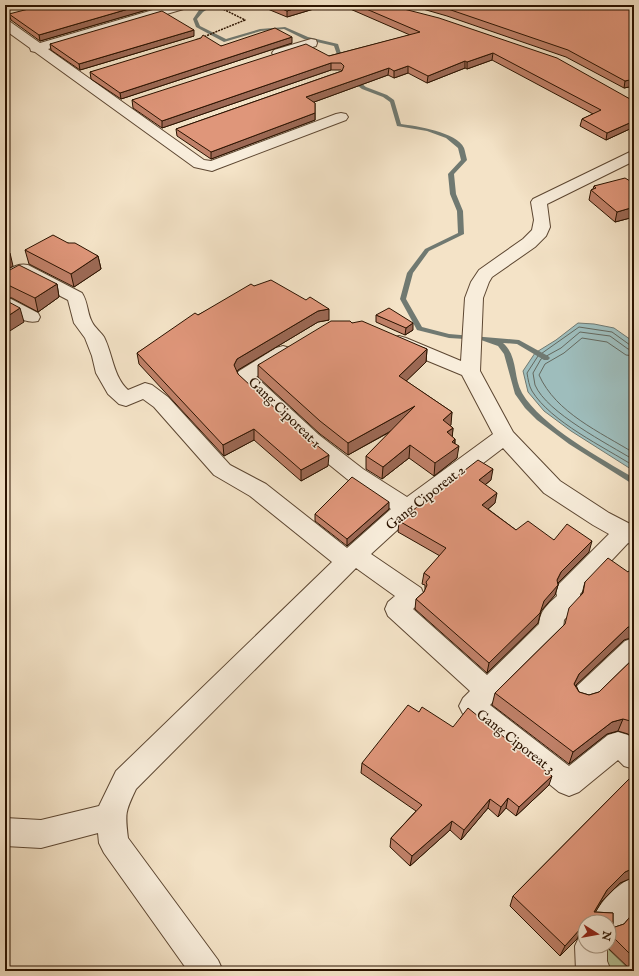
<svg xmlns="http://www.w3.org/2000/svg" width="639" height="976" viewBox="0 0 639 976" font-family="'IM FELL English',serif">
<rect width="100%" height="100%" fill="#f4e3c7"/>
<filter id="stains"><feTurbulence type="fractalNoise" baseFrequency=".005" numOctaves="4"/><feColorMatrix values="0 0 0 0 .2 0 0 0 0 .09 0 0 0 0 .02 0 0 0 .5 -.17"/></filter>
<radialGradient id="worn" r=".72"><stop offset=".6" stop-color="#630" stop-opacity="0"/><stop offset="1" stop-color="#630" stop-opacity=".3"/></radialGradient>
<polygon fill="#b8c498" stroke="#726c4c" points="605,946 631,971 602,971"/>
<polygon fill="#9ebdbc" stroke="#707971" points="578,323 594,324 614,328 634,342 634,471 571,431 544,411 528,392 523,371 535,353 556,340"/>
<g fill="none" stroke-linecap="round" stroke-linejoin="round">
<g stroke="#64685e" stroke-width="1">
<path d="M634,345H630L612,332L579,327L538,356L527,373C528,379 529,386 532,391C551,422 604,447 634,466"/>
<path d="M634,350L628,349L610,336L580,332L561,348L541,359L533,373C534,377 534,381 535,385C547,413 608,444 634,460"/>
<path d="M634,356L626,355L607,342L582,338L564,353L545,364L539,375C556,413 600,432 634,453"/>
</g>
<g fill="#707971" fill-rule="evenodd">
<polygon points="209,5 214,5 203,12 197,19 200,26 226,39 260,29 285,27 308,37 338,44 344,63 342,64 340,63 334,46 304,39 284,29 261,31 224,42 196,27 193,19 199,10"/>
<path d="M350,78H354L366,87L387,95L394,100L401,124C416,126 457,132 464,148C465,151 466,156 467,160L454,174L456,194L463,211L464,234L429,251L413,273L406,299L422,327L449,334L519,340L548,356L550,358L548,360H544L517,344L503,343C518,356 513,377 522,393C541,426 602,459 634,478V485L569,444L537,420L525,408L515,394L504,354L498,346L481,340L449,338L417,330L400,299L407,273L425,249L458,233L457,211L450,194L448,174L461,160L458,148L446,138L427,131L397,126L390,102L383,97L362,89L350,80Z"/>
</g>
<g stroke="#5d4732" stroke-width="2">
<g id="minor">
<polygon points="170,5 189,5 187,8 48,49 204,160 211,161 336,114 341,113 346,114 348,117 346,120 217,169 212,171 194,167 35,52 31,51 30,48 5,30 5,20 9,21 40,43"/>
<polygon points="311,39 316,40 317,43 316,46 279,57 274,56 272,53 274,50"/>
<path d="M634,150V161L547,204L550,227L546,236L535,247L492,277L489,282L483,298L480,371L513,432L560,481L609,513L634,526V545L628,543L580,594C582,605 571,612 564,620L563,628L560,635L490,705L569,766L608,735L618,732L628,735L634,741V769L624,766L618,760L579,792L569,796L559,792L463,714L459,706L463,698L470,691L388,616L385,609L388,602L395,596L356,568L136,789C125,812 125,813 128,838L218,960L223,971H188L104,853L99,843L98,833L41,848L5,846V818L41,820L99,806L116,771L332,562L250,496L214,475L154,407L143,399L126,406L119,404L108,394L96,373L92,356L85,338L74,323L68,300L22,276L11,283L5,284V272C13,267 19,263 28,265L82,293C88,302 87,313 92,322C95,328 101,332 104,337C113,355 113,376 128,390L145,383L152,385L168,397L230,465L266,484L347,548L391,509L347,479L305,445L240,384L236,375L239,371L276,348L283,346L290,348L293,352L290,356L256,377L319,435L363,469L407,497L493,434L462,375L392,346L389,342L392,338L399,336L406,338L461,361L465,298L471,282L479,270L523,239L532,230L534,220L531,202L533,199ZM503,448L544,493L593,525L609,534L559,584L556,591L557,596C547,605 540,611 539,624L487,675L413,609L421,602L424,595L421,588L371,554L407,521Z"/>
<path d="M5,298L11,299L38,313L40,317L38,321C25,324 16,316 5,310Z"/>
<polygon points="634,638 634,664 594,703 585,706 576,703 572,695 576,687 625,641"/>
<path d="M634,877V914L617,933L609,936V922H591C598,904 616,884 634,877Z"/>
<polygon points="585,933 585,946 607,946 607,961 611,971 576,971 575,946 580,935"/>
</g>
</g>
<polyline stroke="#2b1300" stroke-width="1.5" stroke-dasharray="2 1" stroke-linecap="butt" points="196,40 245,20 215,5"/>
<use href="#minor" fill="#f8eddb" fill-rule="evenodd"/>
</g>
<g fill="#c08169" stroke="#2b1300">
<polygon points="258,5 327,5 287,17"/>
<polygon points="341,5 396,5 400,8 630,99 634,100 634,127 606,140 580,126 582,119 593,114 492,60 467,69 465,68 427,83 408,73 394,78 388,75 314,102 315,103 315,120 211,159 177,136 176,129 342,71 341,70 331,70 162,128 133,108 132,100 329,56 410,35"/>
<polygon points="409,5 634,5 634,86 624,88 566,57 447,16"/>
<polygon points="150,9 40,41 11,20 9,14"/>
<polygon points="194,36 80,70 51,50 50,44"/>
<polygon points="292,43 121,99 91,79 90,72 221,46"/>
<polygon points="634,180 634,217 615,222 589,200 591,190 593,189 594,186 630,181"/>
<polygon points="68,243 98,256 101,269 74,287 29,264 25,250"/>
<polygon points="5,272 57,284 59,297 38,312 12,298 5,297"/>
<polygon points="254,286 329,320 318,322 238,370 237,372 238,374 328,466 301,481 254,440 224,456 139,364 137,353 198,315"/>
<polygon points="376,315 413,330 405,335 376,322"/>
<polygon points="352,323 427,349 426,362 406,381 452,412 450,425 453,428 452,437 455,439 455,443 457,458 434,476 409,458 382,479 366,469 366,456 390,432 348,455 320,434 258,377 258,365"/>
<polygon points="491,480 485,485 495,503 488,509 516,530 554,540 589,552 558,583 558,585 555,595 541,611 538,623 487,673 415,609 416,599 424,592 425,590 425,585 422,584 424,573 440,556 398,532 399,521"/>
<polygon points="389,509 347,546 315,521 315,514"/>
<polygon points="585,582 624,640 576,685 579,692 589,695 599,692 634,658 634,739 628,734 618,731 607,734 569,764 492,705 495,693 565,624 582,594"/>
<polygon points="419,712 549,785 516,816 506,808 498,817 488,808 461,840 450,830 410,866 390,847 391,838 416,811 361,773 362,763"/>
<polygon points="634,774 634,877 620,883 602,901 595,912 613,913 613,926 615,927 624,924 634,912 634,971 632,971 608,948 609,922 585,922 585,929 579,934 577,939 560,956 510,906 513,896"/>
</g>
<g fill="#9c6955" stroke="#2b1300">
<polygon points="5,5 29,5 5,11"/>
<polygon points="142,5 150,5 150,9 40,41 39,35"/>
<polygon points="305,5 327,5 287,17 287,11"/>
<polygon points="194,30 194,36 80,70 79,64"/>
<polygon points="292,37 292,43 121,99 120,93"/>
<polygon points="493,53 492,60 467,69 467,62"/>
<polygon points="465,61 465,68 427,83 428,76"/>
<polygon points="331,63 331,70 162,128 162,121"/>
<polygon points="408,66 408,73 394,78 394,71"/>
<polygon points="389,68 388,75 306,105 306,97"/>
<polygon points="634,79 634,86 624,88 625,81"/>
<polygon points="315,113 315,120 211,159 211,152"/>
<polygon points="634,121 634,127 606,140 607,133"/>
<polygon points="634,207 634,217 615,222 617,212"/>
<polygon points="10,253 13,266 5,271 5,256"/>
<polygon points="98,256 101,269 74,287 71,274"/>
<polygon points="57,284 59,297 38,312 35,298"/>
<polygon points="20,308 24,322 5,334 5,318"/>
<polygon points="329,309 329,320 318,322 238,370 235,376 234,365 237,359 318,311"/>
<polygon points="413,323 413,330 405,335 406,328"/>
<polygon points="427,349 426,362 398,389 399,376"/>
<polygon points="415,406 414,418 348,455 348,443"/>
<polygon points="452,412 451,425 441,433 443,420"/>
<polygon points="453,428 452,440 447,432"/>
<polygon points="254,429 254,440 224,456 223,445"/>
<polygon points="455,439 454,449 459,446 457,458 434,476 435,463 452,442"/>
<polygon points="410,445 409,458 382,479 383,467"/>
<polygon points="329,455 328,466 301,481 301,470"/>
<polygon points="493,469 491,480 477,491 479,480"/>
<polygon points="497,493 495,503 480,516 482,505"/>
<polygon points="389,502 389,509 347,546 347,539"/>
<polygon points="592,541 589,552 558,583 558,585 555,595 541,611 538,623 487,673 489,663 557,580 561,572"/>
<polygon points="634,626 634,637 624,640 575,686 574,684 579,674 628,627"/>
<polygon points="623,719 618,731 607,734 569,764 573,752 612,722"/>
<polygon points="552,776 549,785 516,816 519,807"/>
<polygon points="508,798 506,808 498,817 501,807"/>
<polygon points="490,799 488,808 461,840 464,830"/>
<polygon points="452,821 450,830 410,866 412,856"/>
<polygon points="634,868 634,877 620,883 602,901 592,918 594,912 607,890 625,872"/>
<polygon points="592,917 590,922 586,922"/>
<polygon points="585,923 585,929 579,934 577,939 560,956 565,946"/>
</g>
<g fill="#df967a" stroke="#2b1300">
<polygon points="44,5 142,5 39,35 9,14"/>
<polygon points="273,5 305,5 287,11"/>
<polygon points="357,5 396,5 400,8 439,18 557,58 630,99 634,100 634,121 607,133 582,119 601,110 493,53 467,62 465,61 428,76 408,66 394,71 389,68 306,97 315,103 315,113 211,152 176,129 342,71 344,66 341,63 331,63 162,121 132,100 306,44 329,56 420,32"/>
<polygon points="434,5 634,5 634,79 625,81 568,50 448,9"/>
<polygon points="162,11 194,30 79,64 50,44"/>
<polygon points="275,28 292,37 120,93 90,72 201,38 203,35 221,46"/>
<polygon points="625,178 630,181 634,180 634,207 617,212 591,190 596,188 594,186"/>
<polygon points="53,235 68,243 75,243 98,256 71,274 25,250"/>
<polygon points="5,250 10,253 5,256"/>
<polygon points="19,265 57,284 35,298 8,285 5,284 5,272 8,271"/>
<polygon points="271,280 306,300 310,297 329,309 318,311 237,359 234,365 238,374 304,435 329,455 301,470 254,429 223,445 137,353 195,313 198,315 251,284 254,286"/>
<polygon points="5,300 20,308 5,318"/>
<polygon points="389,308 413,323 406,328 376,315"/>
<polygon points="331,321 350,321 352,323 362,321 427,349 399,376 452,412 443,420 453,428 447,432 455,439 452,442 459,446 435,463 410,445 383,467 366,456 415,406 348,443 320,421 258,365"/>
<polygon points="478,460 493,469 479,480 497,493 482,505 516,530 528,521 554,540 567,524 592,541 561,572 557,580 558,585 544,601 540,613 489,663 416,599 424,592 427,585 426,582 430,577 424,573 446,548 399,521"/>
<polygon points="352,477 389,502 347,539 315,514"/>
<polygon points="608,558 628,572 634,565 634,626 628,627 579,674 574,684 579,692 589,695 599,692 634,658 634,722 623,719 612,722 573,752 495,693 565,624 569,608 583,593 585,582"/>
<polygon points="408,705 419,712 422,707 453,727 468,708 552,776 519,807 508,798 501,807 490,799 464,830 452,821 412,856 391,838 422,805 362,763"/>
<polygon points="634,774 634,868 625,872 607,890 594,912 613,913 613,926 615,927 624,924 634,912 634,958 614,938 613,935 609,934 609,922 597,922 592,917 586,922 585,922 581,928 565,946 513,896"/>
</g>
<g text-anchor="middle" stroke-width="3" stroke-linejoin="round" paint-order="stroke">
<g font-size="14" fill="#2b1300" stroke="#f8eddb">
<text transform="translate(285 412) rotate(44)" y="5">Gang Ciporeat 1</text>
<text transform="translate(425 497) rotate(-38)" y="5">Gang Ciporeat 2</text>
<text transform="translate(516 741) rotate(38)" y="5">Gang Ciporeat 3</text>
</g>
</g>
<rect width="639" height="976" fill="none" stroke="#f4e3c7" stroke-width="20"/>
<rect x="6" y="6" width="627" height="964" fill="none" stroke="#2b1300" stroke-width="2"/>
<rect x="10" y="10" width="619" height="956" fill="none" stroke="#2b1300"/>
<g transform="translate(597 934) rotate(101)"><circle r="19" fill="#f8eddb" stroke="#a69683"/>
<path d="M0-3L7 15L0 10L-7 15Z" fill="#8f2418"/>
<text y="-6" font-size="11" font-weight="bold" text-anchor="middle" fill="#2b1300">N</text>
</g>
<rect width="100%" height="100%" filter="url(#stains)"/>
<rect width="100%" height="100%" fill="url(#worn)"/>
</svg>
